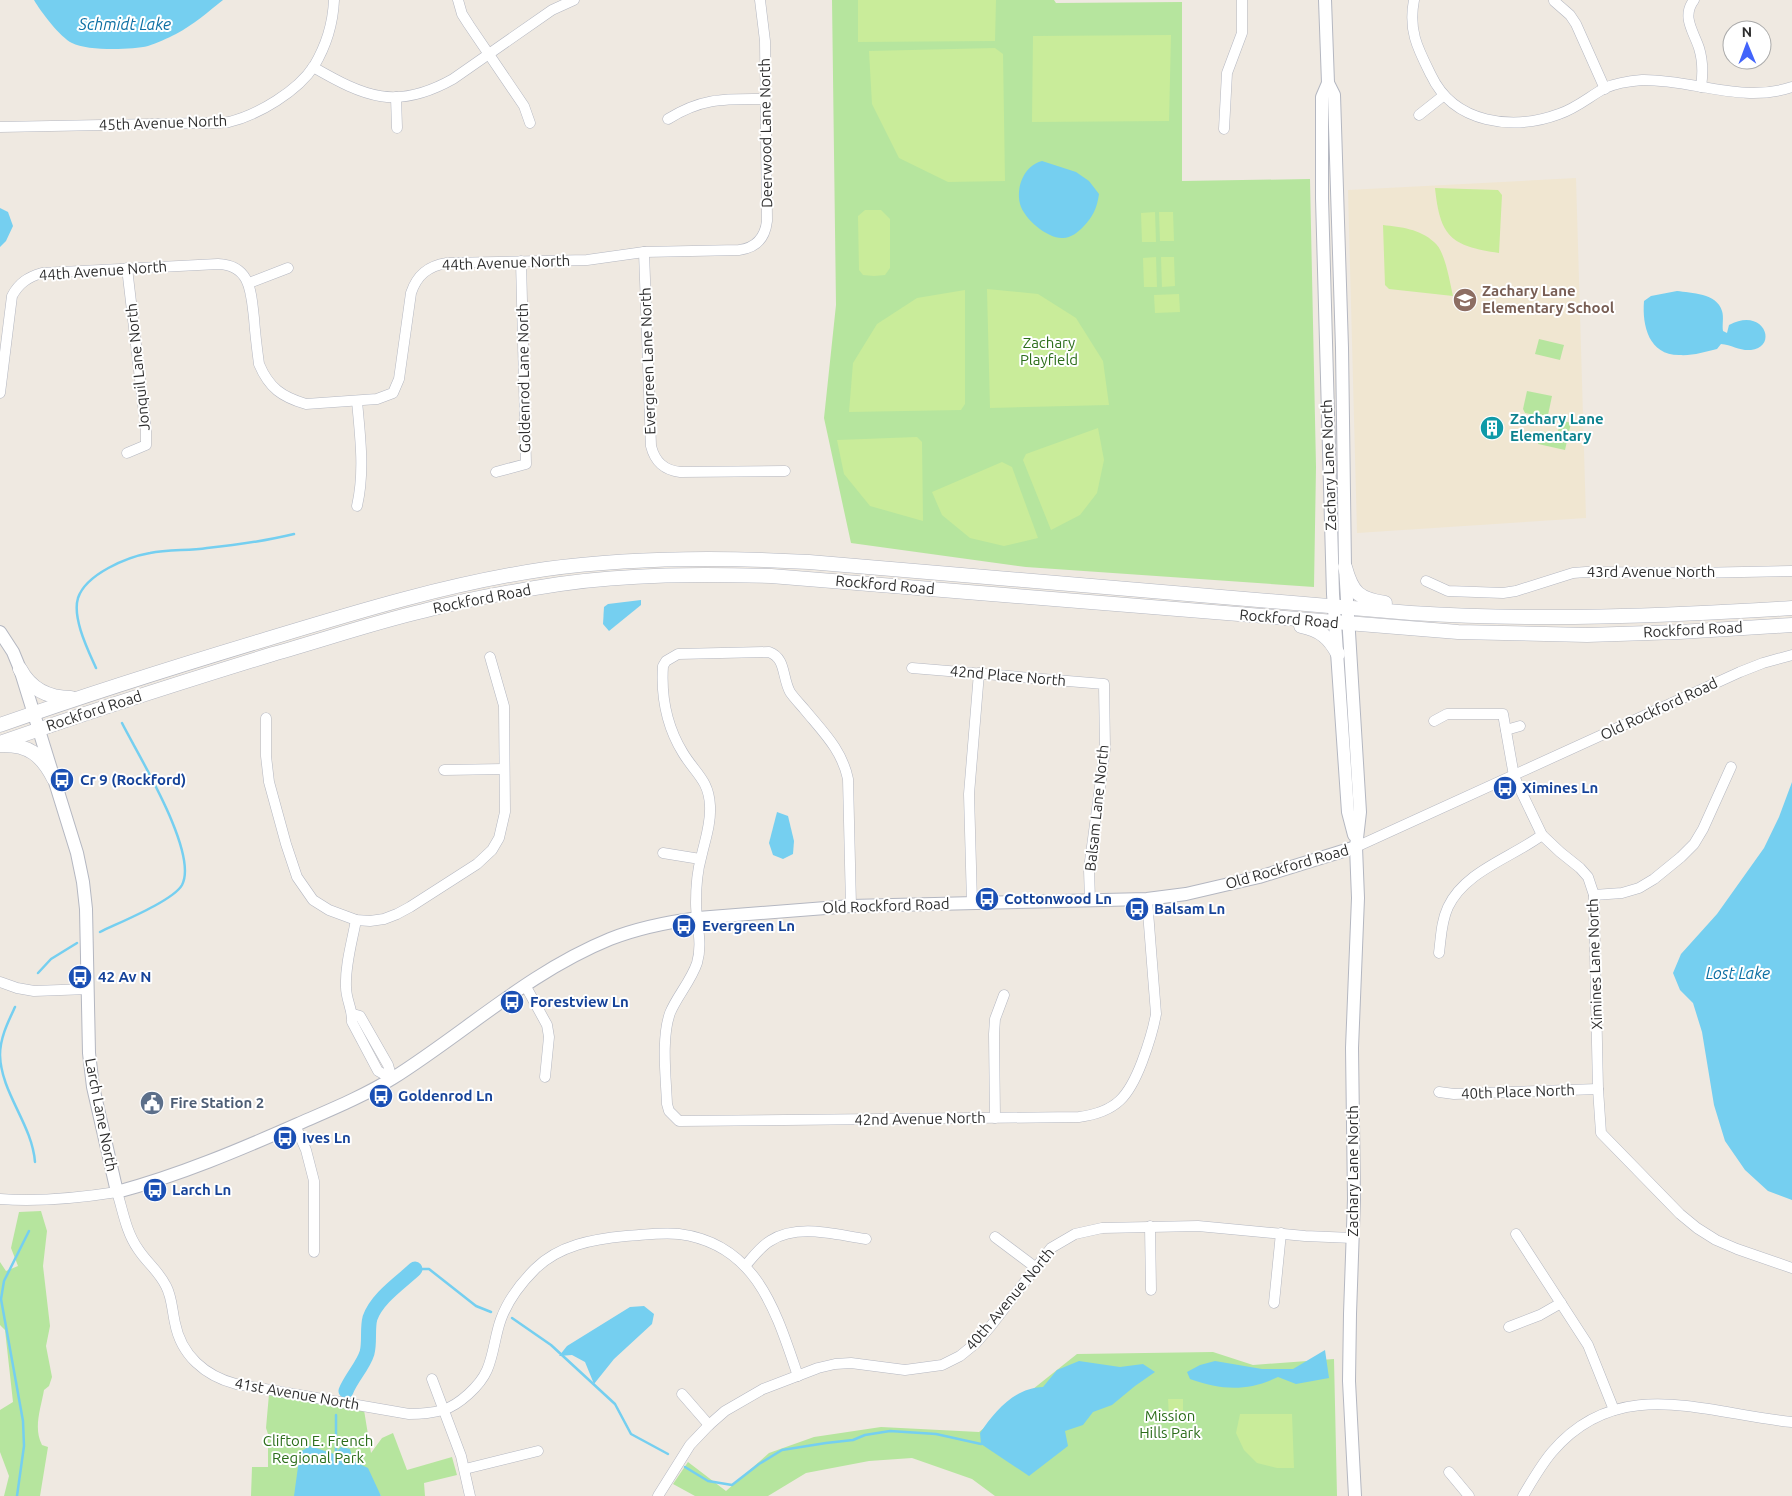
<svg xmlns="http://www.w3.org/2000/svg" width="1792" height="1496" viewBox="0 0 1792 1496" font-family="Ubuntu,sans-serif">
<rect width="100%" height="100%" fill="#efe9e1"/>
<polygon fill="#f0e6d1" points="1576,178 1586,518 1357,533 1348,190"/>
<g fill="#b6e59e">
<polygon points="832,0 1054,0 1056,3 1182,2 1182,181 1310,179 1316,467 1314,587 1026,567 851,543 824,418 836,305"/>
<polygon points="1539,339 1564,345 1560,360 1535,354"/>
<polygon points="1527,391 1552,396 1548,415 1544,417 1525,413 1523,409"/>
<polygon points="1561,420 1571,423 1565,450 1538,444 1541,431 1557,435"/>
<path d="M41,1211L47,1231L43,1266L50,1326L46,1346L52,1377L49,1386L44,1390C41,1408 33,1428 42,1445L48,1447L40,1496H4L9,1476L0,1452V1410L13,1402L5,1330L0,1325V1262L6,1271L18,1266L11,1248L19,1212Z"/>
<polygon points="1213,1352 1253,1365 1334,1359 1337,1496 995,1496 972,1479 912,1458 869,1461 806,1473 768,1496 695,1496 673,1484 688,1462 726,1491 769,1453 814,1437 881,1427 979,1432 1077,1354"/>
<polygon points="269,1394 364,1410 371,1453 382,1438 393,1433 407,1470 452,1457 457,1475 424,1483 425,1496 381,1496 378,1491 378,1496 251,1496 252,1467 268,1467 268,1434 266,1428"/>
</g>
<g fill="#c9ec9a">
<polygon points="858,0 996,0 995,41 858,42"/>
<polygon points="1171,35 1169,121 1032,122 1033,36"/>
<polygon points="995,48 1003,54 1005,181 948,182 899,158 872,104 869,51"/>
<path d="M1435,188L1498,190L1502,195L1499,253C1451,246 1440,237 1435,188Z"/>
<polygon points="865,210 881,210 890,219 890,268 885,275 874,276 863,275 859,270 858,216"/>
<polygon points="1155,212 1156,242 1142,242 1141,213"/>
<polygon points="1159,212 1173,212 1174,241 1160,241"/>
<path d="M1383,225C1401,227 1420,229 1434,242C1445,250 1450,283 1453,296L1389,289L1385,285Z"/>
<polygon points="1156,257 1157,287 1144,287 1143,258"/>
<polygon points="1161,257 1174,257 1175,286 1162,287"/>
<polygon points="987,289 1038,294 1076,318 1103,361 1109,405 990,408"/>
<polygon points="965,290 965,404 961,410 849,412 853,363 877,324 917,298"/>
<polygon points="1179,294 1180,312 1155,313 1154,295"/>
<polygon points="1098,428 1104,460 1097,493 1080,515 1051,530 1023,460 1026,454"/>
<polygon points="917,437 922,442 923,521 870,506 844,474 837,440"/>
<polygon points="1002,462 1012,467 1038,538 1004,546 970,538 942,515 932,492"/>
<polygon points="1168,1399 1183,1399 1183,1416 1169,1416"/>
<polygon points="1240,1414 1292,1414 1294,1468 1277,1468 1257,1463 1244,1450 1236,1433"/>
</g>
<g fill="#75cff0">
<path d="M34,0H223C208,12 193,25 176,34C168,38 157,43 148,46C131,50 87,51 72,43C60,37 41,12 34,0Z"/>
<path d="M1042,161L1076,172L1089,181L1099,194C1097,208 1093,217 1083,227C1078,232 1071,238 1063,238C1048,239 1024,219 1020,204C1016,186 1024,166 1042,161Z"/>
<polygon points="0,208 8,212 13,226 6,241 0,247"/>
<path d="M1677,291C1691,293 1717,293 1722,311C1724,317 1722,325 1723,331L1727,333L1729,325C1764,306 1779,347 1751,350C1740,351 1732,345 1721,344L1717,349C1705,352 1692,356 1679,355C1649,355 1642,326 1644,301L1651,296Z"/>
<polygon points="641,600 641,605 609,631 603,624 604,607 608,604"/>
<polygon points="1792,782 1792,1200 1768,1191 1745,1170 1725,1141 1714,1105 1702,1032 1693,1003 1680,990 1673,973 1681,954 1717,914 1764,848 1779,817"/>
<polygon points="777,812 788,816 794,841 793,854 783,859 773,855 769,843"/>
<polygon points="644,1306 654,1314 652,1324 614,1359 594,1384 585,1362 572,1355 559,1356 567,1346 630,1307"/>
<path d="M1325,1350L1329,1378L1296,1384L1278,1377C1246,1392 1222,1390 1190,1379L1187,1372L1200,1365L1215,1361L1262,1369H1293Z"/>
<path d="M1079,1361L1120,1367L1143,1364L1155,1372L1135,1386L1112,1405L1093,1412L1083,1425L1065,1431L1068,1446L1029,1476L981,1444L980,1433C995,1411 1014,1388 1043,1387L1057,1370Z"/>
<polygon points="310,1446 334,1454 341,1447 350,1449 353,1461 368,1468 381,1496 294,1496 300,1452"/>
</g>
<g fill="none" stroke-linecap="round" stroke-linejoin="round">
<g stroke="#75cff0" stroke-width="2.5">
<path d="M96,668C88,650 72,618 78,598C86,574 127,557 150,553C168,549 188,551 207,548C236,545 265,541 294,534"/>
<path d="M100,932C118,923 173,901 182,885C199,853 138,755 122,723"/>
<polyline points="38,973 51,959 77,943"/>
<path d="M15,1007C8,1022 0,1038 0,1055C1,1093 32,1124 35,1162"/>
<polyline points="415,1269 429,1269 476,1306 491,1312"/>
<polyline points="512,1318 551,1345 615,1404 631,1434 668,1454"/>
<polyline points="336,1415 336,1456"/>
<polyline points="685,1467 708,1481 732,1485 759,1464 782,1450 826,1443 853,1440 865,1435 890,1431 936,1434 981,1444 984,1443"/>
<polyline points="17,1496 24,1446 23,1421 1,1299 4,1281 29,1231"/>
</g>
<path stroke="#75cff0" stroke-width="15" d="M346,1391C351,1378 363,1366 367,1353C370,1342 367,1329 370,1318C377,1298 400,1283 415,1269"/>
<g stroke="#b4b7c1" stroke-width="11">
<g id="minor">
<polyline points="458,0 462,14 469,25 524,106 530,123"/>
<path d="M1414,0C1408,31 1418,49 1431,75C1454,124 1513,131 1559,114C1577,108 1590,96 1605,88C1616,83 1630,81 1642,80C1692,79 1742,104 1792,87"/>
<path d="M1694,0C1681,17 1694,32 1699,48C1703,61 1703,74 1701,87"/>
<polyline points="1554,1 1570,15 1576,24 1605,89"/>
<path d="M313,67C365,97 396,111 453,79L552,10L574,0"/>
<polyline points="396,97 397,128"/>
<polyline points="1419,115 1443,96"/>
<path d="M668,119C703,97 726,99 765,99"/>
<path d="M0,127L205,123C213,123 221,123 229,122C258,115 298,91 314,66C326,46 333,23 334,0"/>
<polyline points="1224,129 1227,73 1242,33 1242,0"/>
<path d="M644,252L651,446C655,462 664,470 680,472L785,471"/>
<polyline points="249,283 288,268"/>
<path d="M0,393L12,296C19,283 28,277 42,273L218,264C251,265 251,293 254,318C255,333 257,349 259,364C269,388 282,397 306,404L377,399L393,393L399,379L411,293C417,275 428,266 447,263L587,260L644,252L739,250C756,248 765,238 767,221L765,41L760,0"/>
<polyline points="127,453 146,445 146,430 127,268"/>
<polyline points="496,472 526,464 521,261"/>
<path d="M357,506C365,471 360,436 357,401"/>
<polyline points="1426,581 1448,591 1503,593 1516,591 1573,573 1586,572 1693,573 1792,571"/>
<polyline points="912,668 1104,684 1105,749 1089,869 1090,901"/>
<polyline points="266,718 266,756 269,782 286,844 297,877 313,900 329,910 356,920 370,921 384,919 397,914 410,907 477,864 492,850 499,838 505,812 504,706 490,657"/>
<polyline points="1434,721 1447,714 1503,714 1514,776 1519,787 1542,835 1560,852 1580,868 1588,877 1594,895 1594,905 1598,1089 1601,1133 1680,1214 1697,1228 1716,1240 1737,1249 1792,1268"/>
<polyline points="1506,730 1520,726"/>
<polyline points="444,770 504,769"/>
<polyline points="1356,847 1740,672 1763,663 1792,655"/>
<polyline points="663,853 700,859"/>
<polyline points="1594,895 1622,893 1639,888 1654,879 1681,857 1694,844 1703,829 1731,767"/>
<polyline points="972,903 969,794 979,673"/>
<path d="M851,906L848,779C842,750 823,732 805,710C800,704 794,698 790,692C782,677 786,658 769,652L678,654L666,661L663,666C661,696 667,727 683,753C695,773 709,780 710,806C711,824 705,840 701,858C697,872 696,888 696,903C696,924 703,942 697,963C691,981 677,996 670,1013C661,1038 666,1078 667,1104L669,1111L679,1121L1079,1117C1117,1112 1129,1096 1142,1062C1148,1046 1153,1031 1156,1014L1147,899"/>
<path d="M356,920C352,942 345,965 346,987C346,1000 353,1010 352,1022L378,1071L392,1079"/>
<path d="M1439,953C1441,938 1441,922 1448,907C1465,871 1511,858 1542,835"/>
<polyline points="0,982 17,988 34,991 88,989"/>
<polyline points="525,985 547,1025 549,1037 545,1077"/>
<polyline points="353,1014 360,1016 388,1065 392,1079"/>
<polyline points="1439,1092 1454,1094 1598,1089"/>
<polyline points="995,1118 994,1034 995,1019 1004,995"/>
<polyline points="295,1125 306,1150 314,1181 314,1252"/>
<path d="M0,1199C39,1202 79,1198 117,1192C123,1211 126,1232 138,1249C147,1263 158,1270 166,1286C172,1297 172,1310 175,1323C181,1355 205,1376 236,1384L409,1414C420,1414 432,1413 443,1410C459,1405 480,1386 487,1370C494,1354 495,1335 501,1319C508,1300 521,1283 535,1269C559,1245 594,1239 626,1236C644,1235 662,1232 679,1234C757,1244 776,1312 798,1376"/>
<polyline points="1150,1226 1151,1290"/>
<polyline points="1516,1234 1588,1345 1614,1410"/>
<polyline points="995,1237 1035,1267"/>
<path d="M745,1266C753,1257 760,1247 770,1241C798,1223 836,1235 866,1239"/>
<polyline points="1274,1303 1281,1233"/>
<polyline points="1509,1327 1540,1315 1561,1303"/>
<polyline points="432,1379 461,1456 470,1496"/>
<polyline points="682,1394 709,1425"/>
<polyline points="465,1469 538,1451"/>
<polyline points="1449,1472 1469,1496"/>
<polyline points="658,1496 690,1445 709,1425 725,1411 763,1389 818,1368 835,1364 851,1363 905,1370 942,1365 960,1356 976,1343 990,1327 1051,1248 1075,1234 1102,1228 1198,1226 1305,1236 1353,1238"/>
<path d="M1523,1496C1532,1481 1541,1465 1552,1452C1619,1373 1707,1414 1792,1422"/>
</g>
</g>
<g stroke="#b4b7c1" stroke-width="14">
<g id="tertiary">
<polyline points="1325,0 1328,83 1334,95 1342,348 1345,567 1360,812 1356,847 1358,898 1352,1048 1354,1199 1350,1314 1349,1381 1355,1496"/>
<polyline points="1328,83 1322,97 1322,198 1333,594 1348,812 1354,835"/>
<path d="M0,632L13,652L20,669L77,853L83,882L86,909L89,1053L93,1087L117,1192C180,1175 239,1150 298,1124C330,1110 364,1096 393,1078C466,1032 529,972 610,939C638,928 668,922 698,918L851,906L1147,899L1186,894L1259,877L1356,847"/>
</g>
</g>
<g stroke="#b4b7c1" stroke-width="15">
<g id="secondary">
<path d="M1345,567C1352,593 1359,599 1385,603"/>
<path d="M1301,626C1320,630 1329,637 1338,654"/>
<path d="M20,669C31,690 49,698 71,698"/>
<path d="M0,725C88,694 177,666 267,639C359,611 451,583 546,569C634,557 721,557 809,562L1411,613C1538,621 1665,616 1792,608"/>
<path d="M0,743C90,711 182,682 273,654C323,640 372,623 423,611C468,599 514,591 560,584C630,574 700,574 771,576L1458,632L1587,635L1679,632L1792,625"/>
<path d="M1,745C28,744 42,755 54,779"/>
</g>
</g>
<use href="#minor" stroke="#fff" stroke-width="10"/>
<use href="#tertiary" stroke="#fff" stroke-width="12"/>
<use href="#secondary" stroke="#fff" stroke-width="14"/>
</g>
<defs>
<g id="school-disc" transform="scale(1.25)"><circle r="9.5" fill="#8d6e63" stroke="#fff"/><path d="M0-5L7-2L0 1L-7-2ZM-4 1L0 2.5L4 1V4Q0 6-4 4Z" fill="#fff"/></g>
<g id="building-disc" transform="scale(1.25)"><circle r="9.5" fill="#0f9aa8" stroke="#fff"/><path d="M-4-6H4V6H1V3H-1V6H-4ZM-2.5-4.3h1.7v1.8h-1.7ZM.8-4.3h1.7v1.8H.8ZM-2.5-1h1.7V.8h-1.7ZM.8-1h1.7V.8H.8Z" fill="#fff"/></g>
<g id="bus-disc" transform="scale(1.25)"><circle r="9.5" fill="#1a4fb4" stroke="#fff"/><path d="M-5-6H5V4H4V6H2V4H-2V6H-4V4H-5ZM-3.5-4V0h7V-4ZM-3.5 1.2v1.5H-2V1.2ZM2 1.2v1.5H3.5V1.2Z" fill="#fff"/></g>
<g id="civic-disc" transform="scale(1.25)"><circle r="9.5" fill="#5c6f8a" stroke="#fff"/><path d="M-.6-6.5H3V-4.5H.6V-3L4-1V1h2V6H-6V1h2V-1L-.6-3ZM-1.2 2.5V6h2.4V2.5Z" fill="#fff"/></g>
</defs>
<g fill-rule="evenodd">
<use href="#school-disc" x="1465" y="300"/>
<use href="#building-disc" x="1492" y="428"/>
<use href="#bus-disc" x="62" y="780"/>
<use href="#bus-disc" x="1505" y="788"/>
<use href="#bus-disc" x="987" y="899"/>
<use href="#bus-disc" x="1137" y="909"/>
<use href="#bus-disc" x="684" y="926"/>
<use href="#bus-disc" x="80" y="977"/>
<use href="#bus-disc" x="512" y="1002"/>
<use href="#bus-disc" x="381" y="1096"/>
<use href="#civic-disc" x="152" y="1103"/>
<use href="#bus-disc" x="285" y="1138"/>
<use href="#bus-disc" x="155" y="1190"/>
</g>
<g text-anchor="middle" stroke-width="4" stroke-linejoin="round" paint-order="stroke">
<g font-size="15" fill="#2e2e2e" stroke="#fff">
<text transform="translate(163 123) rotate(-2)" y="5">45th Avenue North</text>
<text transform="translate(766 133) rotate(-91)" y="5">Deerwood Lane North</text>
<text transform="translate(506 263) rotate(-2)" y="5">44th Avenue North</text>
<text transform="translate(103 271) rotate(-4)" y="5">44th Avenue North</text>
<text transform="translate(648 361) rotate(-92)" y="5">Evergreen Lane North</text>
<text transform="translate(138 367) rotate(-96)" y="5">Jonquil Lane North</text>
<text transform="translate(524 378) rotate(-91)" y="5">Goldenrod Lane North</text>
<text transform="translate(1329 465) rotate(-92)" y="5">Zachary Lane North</text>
<text x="1651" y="577">43rd Avenue North</text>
<text transform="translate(885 585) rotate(5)" y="5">Rockford Road</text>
<text transform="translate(482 599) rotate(-11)" y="5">Rockford Road</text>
<text transform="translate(1289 619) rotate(5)" y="5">Rockford Road</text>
<text transform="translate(1693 630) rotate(-3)" y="5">Rockford Road</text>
<text transform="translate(1008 676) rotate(5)" y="5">42nd Place North</text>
<text transform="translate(1659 709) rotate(-25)" y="5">Old Rockford Road</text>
<text transform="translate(94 711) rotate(-18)" y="5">Rockford Road</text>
<text transform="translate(1097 808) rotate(-84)" y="5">Balsam Lane North</text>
<text transform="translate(1287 867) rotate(-16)" y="5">Old Rockford Road</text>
<text transform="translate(886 906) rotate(-2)" y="5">Old Rockford Road</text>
<text transform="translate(1595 964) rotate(-92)" y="5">Ximines Lane North</text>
<text transform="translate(1518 1092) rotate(-2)" y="5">40th Place North</text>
<text transform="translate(101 1115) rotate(79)" y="5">Larch Lane North</text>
<text transform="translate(920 1119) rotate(-1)" y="5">42nd Avenue North</text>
<text transform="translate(1353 1171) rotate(-90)" y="5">Zachary Lane North</text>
<text transform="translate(1010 1299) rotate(-50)" y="5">40th Avenue North</text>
<text transform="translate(297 1394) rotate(10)" y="5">41st Avenue North</text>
</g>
<g font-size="15" font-weight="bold" fill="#785e54" stroke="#fff" text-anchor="start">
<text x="1482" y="296">Zachary Lane<tspan x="1482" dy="17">Elementary School</tspan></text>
</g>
<g font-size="15" fill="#2c6e1b" stroke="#fff">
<text x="1049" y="348">Zachary<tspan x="1049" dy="17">Playfield</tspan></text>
<text x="1170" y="1421">Mission<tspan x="1170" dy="17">Hills Park</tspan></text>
<text x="318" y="1446">Clifton E. French<tspan x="318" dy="17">Regional Park</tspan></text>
</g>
<g font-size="15" font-weight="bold" fill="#0d838f" stroke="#fff" text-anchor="start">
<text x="1510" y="424">Zachary Lane<tspan x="1510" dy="17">Elementary</tspan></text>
</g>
<g font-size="15" font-weight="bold" fill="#164399" stroke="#fff" text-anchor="start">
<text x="80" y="785">Cr 9 (Rockford)</text>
<text x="1522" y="793">Ximines Ln</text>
<text x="1004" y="904">Cottonwood Ln</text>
<text x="1154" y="914">Balsam Ln</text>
<text x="702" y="931">Evergreen Ln</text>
<text x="98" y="982">42 Av N</text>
<text x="530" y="1007">Forestview Ln</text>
<text x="398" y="1101">Goldenrod Ln</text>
<text x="302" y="1143">Ives Ln</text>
<text x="172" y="1195">Larch Ln</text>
</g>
<g font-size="15" font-weight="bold" fill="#4e5e75" stroke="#fff" text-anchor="start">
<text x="170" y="1108">Fire Station 2</text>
</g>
<g font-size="16" font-style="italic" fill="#0d6fa3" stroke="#fff">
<text x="125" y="30">Schmidt Lake</text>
<text x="1738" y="979">Lost Lake</text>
</g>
</g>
<g transform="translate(1747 45) rotate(359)"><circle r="24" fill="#ffffff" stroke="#ababab"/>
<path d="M0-4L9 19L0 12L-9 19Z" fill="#4264fb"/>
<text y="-8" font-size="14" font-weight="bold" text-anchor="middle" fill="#2e2e2e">N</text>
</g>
</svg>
